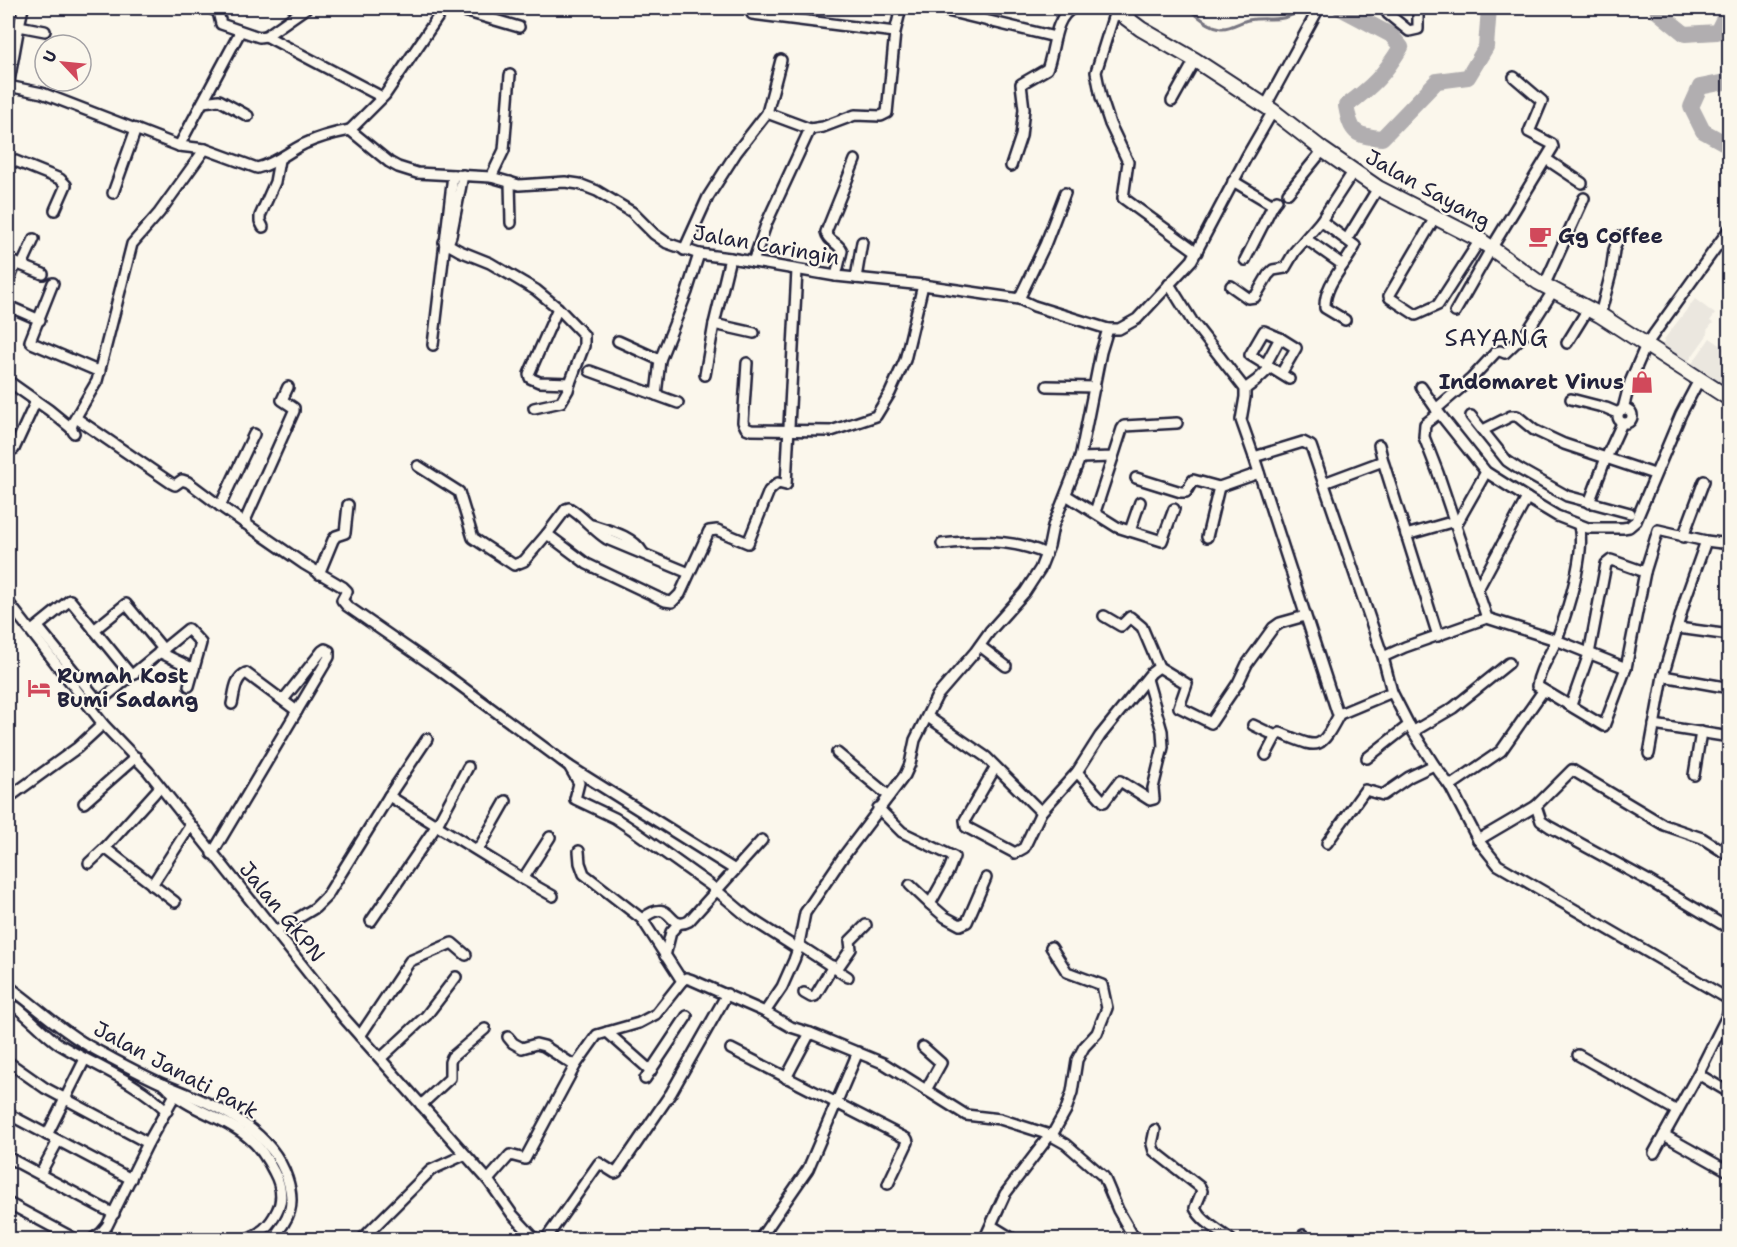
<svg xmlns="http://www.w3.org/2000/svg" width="1737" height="1247" viewBox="0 0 1737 1247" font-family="'Shantell Sans',sans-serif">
<rect width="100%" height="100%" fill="#fbf7ec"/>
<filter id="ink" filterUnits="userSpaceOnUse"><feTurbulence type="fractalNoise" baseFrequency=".0167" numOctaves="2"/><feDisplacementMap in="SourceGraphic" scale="12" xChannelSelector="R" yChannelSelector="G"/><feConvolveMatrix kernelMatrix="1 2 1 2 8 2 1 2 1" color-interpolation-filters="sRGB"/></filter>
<g filter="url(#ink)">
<g fill="#ebe7df">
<polygon points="1695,299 1715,314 1710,321 1713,323 1707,330 1708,334 1688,362 1663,345 1665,338"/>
<polygon points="1710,338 1729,351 1729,391 1691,365"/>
</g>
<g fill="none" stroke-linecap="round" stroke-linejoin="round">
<path stroke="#787681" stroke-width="3" d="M1174,8C1178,8 1184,9 1188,10C1199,15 1208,27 1221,28C1231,29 1239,22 1248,20C1271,16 1282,25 1302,8"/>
<g stroke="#b1aeb0" stroke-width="16">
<path d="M1340,8L1391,35L1401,47C1384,75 1373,86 1346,106C1351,133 1355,136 1382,138L1437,81L1468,77L1486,47L1489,8"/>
<polyline points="1657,8 1658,12 1685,34 1717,32 1729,8"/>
<polyline points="1730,81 1700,87 1691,107 1703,131 1730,146"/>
</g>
<g stroke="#22223b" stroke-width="14">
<g id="street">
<polyline points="210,8 218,12 221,24 259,37 266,36 306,8"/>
<polyline points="454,8 519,27"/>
<polyline points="935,8 1055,37"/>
<polyline points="1385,8 1388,14 1409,31 1418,29 1418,13"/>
<polyline points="1115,11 1096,72 1101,97 1110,124 1128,162 1123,198 1197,252"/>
<polyline points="752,14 895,32"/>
<polyline points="19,26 23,8"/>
<polyline points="266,36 382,97"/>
<path d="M8,86L42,93L179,146L205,149L257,168C275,164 288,152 304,144C319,137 334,133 350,130L389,162L398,167L417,173L491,177L519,185L565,182L579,184L597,191L632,212L654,234L667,243L699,254L730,258L836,276L923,285L1019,299L1034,306L1108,329H1119L1137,319L1192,260L1247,156L1273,111"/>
<polyline points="8,87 19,26 45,31"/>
<polyline points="1172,101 1195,60"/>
<polyline points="203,102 219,100 248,116"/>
<polyline points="1265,107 1319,8"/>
<polyline points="767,113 781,60"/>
<polyline points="350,130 385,95 444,8"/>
<polyline points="179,146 240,32"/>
<polyline points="8,158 60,179 66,185 55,210"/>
<polyline points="1546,159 1582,183"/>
<path d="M1011,166L1021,136L1024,109L1021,84L1047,69C1055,51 1053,18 1073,8"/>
<polyline points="491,177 504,150 510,75"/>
<polyline points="1233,181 1273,205 1277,200"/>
<polyline points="510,182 511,223"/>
<polyline points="113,193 136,129"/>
<polyline points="1288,193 1323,150"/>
<polyline points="1436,216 1389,296 1390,298 1416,315 1438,305 1480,240"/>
<path d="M1321,221L1355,246C1345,266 1324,284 1325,308L1345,320"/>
<polyline points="263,227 260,221 260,216 275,182 279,160"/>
<polyline points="1306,239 1343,265"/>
<polyline points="1347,239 1378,188"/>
<polyline points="444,242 460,251 490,263 536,290 558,308"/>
<polyline points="447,246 451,236 463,175"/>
<polyline points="684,250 708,197 736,153 767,113 810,129 823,127 855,115 881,116 887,113 895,32 901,8"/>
<polyline points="730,258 714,324 754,333"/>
<polyline points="8,260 43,274"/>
<polyline points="1245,260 1273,205"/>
<polyline points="753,262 767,222 810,129"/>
<polyline points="22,265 34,239"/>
<path d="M836,276L842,251C838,242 828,242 826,232L855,160"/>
<polyline points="856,278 862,242"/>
<polyline points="8,283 16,263"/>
<polyline points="53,283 30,341 32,343 100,372"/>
<polyline points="1169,284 1192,321 1245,389 1245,397 1241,420 1254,457"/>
<polyline points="1231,286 1248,298 1255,297 1268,275 1273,270 1285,268 1295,251 1321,221 1353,172"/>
<polyline points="1544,286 1584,198"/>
<polyline points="1019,299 1045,245 1065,193"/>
<polyline points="8,306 40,320"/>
<polygon points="558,308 584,335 584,346 570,383 539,382 530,378 529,374"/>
<polyline points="1455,312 1491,249 1553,147 1552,144 1529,132 1542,101 1514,77"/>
<polyline points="1600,315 1611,273 1614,250 1619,237"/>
<polyline points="618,341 660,360"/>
<polyline points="1567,343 1588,309"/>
<polyline points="433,345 453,175"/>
<polyline points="747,363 743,422 746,428 751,430 831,431 876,416 890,393 905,360 923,285"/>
<polyline points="1266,364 1280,338"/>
<polyline points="590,371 656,395 660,360 687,292 699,254"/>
<polyline points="1281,374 1296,348 1280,338 1264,331 1250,355 1289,379"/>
<polyline points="705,375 714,324"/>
<polyline points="8,381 49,410 71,428"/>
<polyline points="1047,386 1095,387"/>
<polyline points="1421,387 1439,413 1486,472 1527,498 1557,516 1588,528 1623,528 1629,527 1636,521 1681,414 1699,380"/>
<polyline points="1245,389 1256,381 1271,367"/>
<polyline points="656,395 678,403"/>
<polyline points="1571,399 1606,408 1618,413"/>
<polyline points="534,408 561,402 568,390 570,383"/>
<circle cx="1625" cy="416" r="7"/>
<polyline points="1436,409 1471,379 1496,352 1500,351 1505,353 1527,332 1553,291"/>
<polyline points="1623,409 1630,382 1646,345 1730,228"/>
<polyline points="1439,413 1425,424 1424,437 1438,473 1487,618 1556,640 1626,668"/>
<polyline points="1471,416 1507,461 1519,469 1567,496 1630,513"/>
<polyline points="76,418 171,483 175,485 182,480 188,482 220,506 304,564 343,587 347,591 342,600 347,606 438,669 569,766 579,783 575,799 615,818 633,830 710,885 748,917 798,949"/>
<polyline points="1483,430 1511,416 1517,416 1534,430 1564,444 1654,474"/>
<polyline points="74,433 71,428 73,422 97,381 132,244 159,213 205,149"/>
<polyline points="1379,445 1383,461"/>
<polyline points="14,449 36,401"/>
<polyline points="1080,458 1113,457 1122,429 1124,426 1177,423"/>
<polyline points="418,466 459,492 473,538 514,565 524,561 547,534 587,564 665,601 672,602 680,594 709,531 717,530 748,543 769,491 778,483 786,485 797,270"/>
<polyline points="1136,478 1181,492 1186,492 1193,480 1219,487 1259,473"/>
<polyline points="1324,483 1383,461 1438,636"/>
<polyline points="1066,495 1117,527 1162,541 1174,509"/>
<polyline points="1589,503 1606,458 1622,423"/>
<polyline points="220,506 254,434"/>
<polyline points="1095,512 1113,457"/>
<polyline points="244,523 294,411 294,408 282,400 288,387"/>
<path d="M592,525C611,531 633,536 643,553"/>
<polyline points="1456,525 1486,472"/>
<path d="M1579,526C1586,554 1567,612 1557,639C1551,654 1539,669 1537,686L1604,726L1626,668L1645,572L1658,530L1706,541L1730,544"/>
<polyline points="1130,531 1140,502"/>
<path d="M547,534L566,509L569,508C584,517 593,530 607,539L689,573"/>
<polyline points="1406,535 1455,521"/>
<polyline points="1207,537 1219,487"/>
<polyline points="1683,537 1704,481"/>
<path d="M942,544C975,540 1015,539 1046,554"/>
<polyline points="319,574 333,540 336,536 345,533 348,505"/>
<polyline points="1478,589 1527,498"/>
<polyline points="8,602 103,724 148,771 344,1018 488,1180 512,1214 536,1240"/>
<polyline points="1104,616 1121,626 1130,617 1142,627 1159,667 1187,684 1179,707 1211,723 1238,683 1247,664 1273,628 1280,623 1305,616"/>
<polyline points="38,627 99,702 188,629 201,643 189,686"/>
<polyline points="1678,628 1730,635"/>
<polyline points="33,630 70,600 131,675"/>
<polyline points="94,630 126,604 163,649"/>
<polyline points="980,646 1006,666"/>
<polyline points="159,652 194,669"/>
<polyline points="1383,657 1392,692 1342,713 1337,712 1254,457 1303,442 1311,446 1383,657 1405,647 1487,618"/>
<polyline points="1663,676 1730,688"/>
<polyline points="1392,692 1409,725 1434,765 1450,786 1478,840 1498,865 1730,1000"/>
<path d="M232,704C235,692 234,679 246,673L297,711"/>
<polyline points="1571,705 1589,654 1606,564 1611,560 1645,572"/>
<polyline points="928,717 986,757 1041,812"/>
<polyline points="1253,725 1276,736 1266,755"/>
<polyline points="1654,725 1730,737"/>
<polyline points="1414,731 1453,708 1509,663"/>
<path d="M1276,736L1280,733C1320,749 1319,752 1340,713"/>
<polyline points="837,753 889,796"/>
<polyline points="1649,754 1663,676 1686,597 1706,541"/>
<polyline points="1367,758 1409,725"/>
<polyline points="569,766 735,870"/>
<polyline points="995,768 965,820 966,827 1015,853 1024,848 1041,812 1077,772 1100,736 1151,673 1159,667"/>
<polyline points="1077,772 1104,802 1120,781 1150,800 1154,799 1153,788 1163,747 1162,731 1147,679"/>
<polyline points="1694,775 1701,732"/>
<polyline points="1450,786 1501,751 1543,691"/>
<polyline points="389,796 523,879 550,837"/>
<polyline points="8,798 77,748 103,724"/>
<polyline points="84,803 136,757"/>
<polyline points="1536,806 1541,821 1550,827 1649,881 1730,929"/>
<polyline points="878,808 902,832 954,857 949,870 930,904 945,917 960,925 967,922 986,878"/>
<polyline points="1478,840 1536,806 1572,770 1664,825 1702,838 1730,856"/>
<polyline points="1327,843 1365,790 1383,795 1409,777 1434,765"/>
<polyline points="105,848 175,902"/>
<polyline points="478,850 506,801"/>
<polyline points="579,851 580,863 584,874 642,919 682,981"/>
<polyline points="1722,851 1730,838"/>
<polyline points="212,854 329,657 329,651 325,649 322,651 283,700"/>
<polyline points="89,863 105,848 160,787"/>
<polyline points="523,879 553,896"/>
<polyline points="152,885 190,826"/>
<polyline points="910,885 930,904"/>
<path d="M642,919C673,894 667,933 689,921L762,840"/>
<polyline points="371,921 437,825 468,767"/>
<polyline points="275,932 315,908 327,896 389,796 427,739"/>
<polyline points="799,945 848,977"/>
<polyline points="1051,947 1067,972 1102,985 1107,1008 1097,1033 1084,1047 1077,1060 1072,1092 1066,1110 1052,1135"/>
<polyline points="665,956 671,932 679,923"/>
<polyline points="837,969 851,949 850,941 866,925"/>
<path d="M8,986C37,1007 64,1033 96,1050C119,1062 142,1075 165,1085C212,1104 270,1126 287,1178C296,1205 290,1219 271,1240"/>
<polyline points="804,993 811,997 815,996 833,966"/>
<polyline points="1730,1010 1698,1074 1730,1093"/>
<path d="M8,1012L10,1007H16C31,1018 43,1033 59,1044C95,1066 136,1081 167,1111"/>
<polyline points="765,1012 791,1027 810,1033 883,1063 966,1115 1000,1119 1050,1135 1066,1144 1104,1177 1118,1210 1133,1236 1138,1240"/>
<polyline points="607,1032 651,1071"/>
<polyline points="360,1036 410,961 452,943 466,955"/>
<polyline points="508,1037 513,1043 522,1048 536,1044 544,1046 575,1066"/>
<polyline points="923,1047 941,1063 926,1090"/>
<polyline points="731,1049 907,1139 908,1142 888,1184"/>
<polyline points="1578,1055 1677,1111"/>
<polyline points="381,1058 426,1016 456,977"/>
<polyline points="8,1062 45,1088 148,1143"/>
<polyline points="786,1078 810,1033"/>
<polyline points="645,1079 687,1016"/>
<path d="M165,1085C187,1111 225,1116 250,1139C261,1148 268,1160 274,1172C281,1185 284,1198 277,1211C270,1226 260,1235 243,1240"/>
<polyline points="421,1105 450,1078 450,1062 452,1057 485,1029"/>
<polyline points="8,1114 131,1179"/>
<path d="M1155,1130L1152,1144L1154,1151L1200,1187L1202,1191L1195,1208C1202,1222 1219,1230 1231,1240"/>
<polyline points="47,1135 85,1059"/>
<polyline points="1664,1135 1730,1172"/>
<polyline points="1654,1153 1698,1074"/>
<polyline points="9,1158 114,1214"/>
<polyline points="40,1174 58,1141"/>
<polyline points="488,1180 510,1155 525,1159 575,1066 597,1035 639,1023 656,1014 682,981 686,978 692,980 765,1012 782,987 794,960 798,949 805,913 843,857 905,775 910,764 915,740 937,696 975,652 990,631 1025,592 1040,569 1049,546 1053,526 1080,458 1101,352 1108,329"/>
<polyline points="8,1203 77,1240"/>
<polyline points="992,1226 1015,1240"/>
<polyline points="91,1240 101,1233 107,1226 148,1143 177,1091"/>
<polyline points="361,1240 431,1170 464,1155"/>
<polyline points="545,1240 599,1163 615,1173 617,1172 671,1093 727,994"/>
<polyline points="759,1240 808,1169 858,1052"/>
<polyline points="984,1240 1005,1194 1050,1135"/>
<polyline points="1300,1240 1303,1235"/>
</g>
</g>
<g stroke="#22223b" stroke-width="18">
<polyline id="secondary" points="1113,8 1141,29 1195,60 1273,111 1323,150 1378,188 1480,240 1538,282 1600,315 1730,399"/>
</g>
<use href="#street" stroke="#fbf7ec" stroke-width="9"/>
<use href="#secondary" stroke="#fbf7ec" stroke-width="14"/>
</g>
</g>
<defs>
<g id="cafe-bare" transform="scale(1.8)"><path d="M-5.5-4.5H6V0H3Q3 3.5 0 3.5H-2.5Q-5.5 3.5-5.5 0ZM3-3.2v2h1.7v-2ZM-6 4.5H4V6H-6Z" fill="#d1495b" stroke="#fbf7ec" stroke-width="2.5" paint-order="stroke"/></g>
<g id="shop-bare" transform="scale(1.8)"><path d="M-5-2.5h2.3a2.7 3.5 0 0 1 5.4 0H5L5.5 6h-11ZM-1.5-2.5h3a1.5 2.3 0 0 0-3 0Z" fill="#d1495b" stroke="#fbf7ec" stroke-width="2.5" paint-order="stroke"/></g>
<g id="hotel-bare" transform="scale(1.8)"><path d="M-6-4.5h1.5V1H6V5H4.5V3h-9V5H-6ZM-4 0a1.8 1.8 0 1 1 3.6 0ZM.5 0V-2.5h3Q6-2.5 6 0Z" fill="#d1495b" stroke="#fbf7ec" stroke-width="2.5" paint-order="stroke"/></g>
</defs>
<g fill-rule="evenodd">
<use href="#cafe-bare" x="1540" y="236"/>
<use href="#shop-bare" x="1642" y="382"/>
<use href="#hotel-bare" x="39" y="688"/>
</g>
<g text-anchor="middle" stroke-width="4.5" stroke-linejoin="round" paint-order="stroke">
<g font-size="21" fill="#22223b" stroke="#fbf7ec">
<text transform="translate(1428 189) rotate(29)" y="7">Jalan Sayang</text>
<text transform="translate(766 245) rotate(10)" y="7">Jalan Caringin</text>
<text transform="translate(282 912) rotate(51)" y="7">Jalan GKPN</text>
<text transform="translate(176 1070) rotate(28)" y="7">Jalan Janati Park</text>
</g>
<g font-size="21" font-weight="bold" fill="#22223b" stroke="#fbf7ec" text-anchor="start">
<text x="1558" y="243">Gg Coffee</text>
<text x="1624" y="389" text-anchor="end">Indomaret Vinus</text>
<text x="57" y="683">Rumah Kost<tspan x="57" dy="24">Bumi Sadang</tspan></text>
</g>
<g font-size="24" letter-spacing="1.5" fill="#22223b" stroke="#fbf7ec">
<text x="1497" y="346">SAYANG</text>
</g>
</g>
<rect width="1737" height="1247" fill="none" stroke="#fbf7ec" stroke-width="30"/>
<rect x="15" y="15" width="1707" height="1217" fill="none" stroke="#22223b" stroke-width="2" filter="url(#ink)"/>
<g transform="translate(63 63) rotate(296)"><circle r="28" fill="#fbf7ec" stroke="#a4a2a5" stroke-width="1.5"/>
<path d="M0-4.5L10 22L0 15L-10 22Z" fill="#d1495b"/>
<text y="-9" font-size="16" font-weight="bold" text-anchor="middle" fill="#22223b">U</text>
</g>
</svg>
